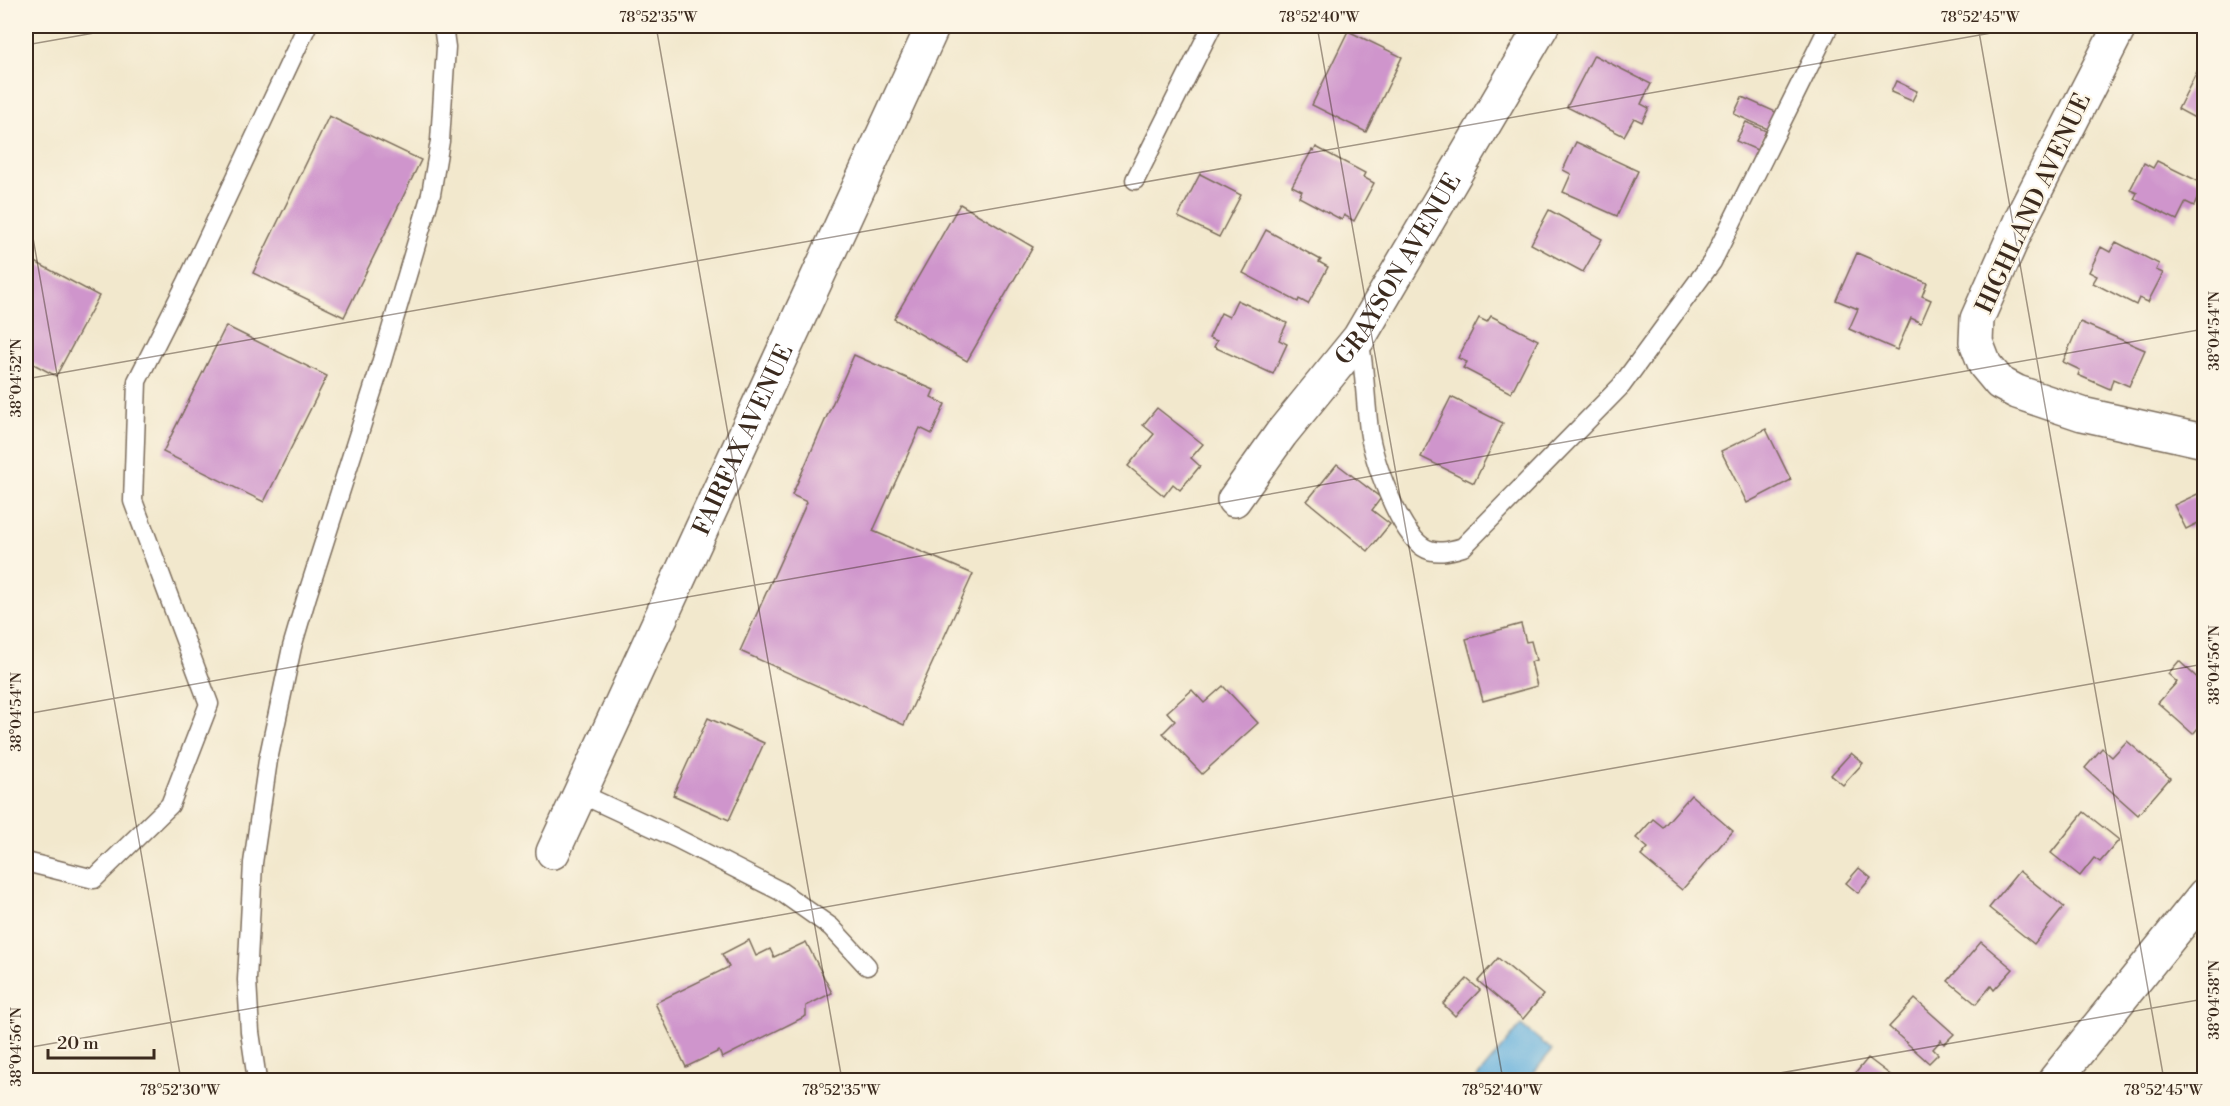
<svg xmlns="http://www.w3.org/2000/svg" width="2230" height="1106" viewBox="0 0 2230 1106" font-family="'Libre Bodoni',serif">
<rect width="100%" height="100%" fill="#fcf5e5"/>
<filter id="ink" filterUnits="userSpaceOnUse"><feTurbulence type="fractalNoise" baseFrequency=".0167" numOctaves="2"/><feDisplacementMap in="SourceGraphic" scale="12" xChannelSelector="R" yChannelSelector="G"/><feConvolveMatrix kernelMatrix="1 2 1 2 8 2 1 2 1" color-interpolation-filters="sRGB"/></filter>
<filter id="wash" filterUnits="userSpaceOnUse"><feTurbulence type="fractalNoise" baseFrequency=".008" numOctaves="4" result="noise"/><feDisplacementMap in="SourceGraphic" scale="24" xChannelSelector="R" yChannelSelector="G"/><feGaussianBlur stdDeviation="1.35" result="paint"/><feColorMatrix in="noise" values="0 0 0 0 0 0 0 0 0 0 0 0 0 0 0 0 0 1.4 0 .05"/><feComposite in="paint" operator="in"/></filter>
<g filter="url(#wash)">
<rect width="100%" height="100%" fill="#f2e8cd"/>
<polygon fill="#65b0dd" stroke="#506d7e" stroke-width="1.5" points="1521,1025 1552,1050 1528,1080 1475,1080"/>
<g id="blocks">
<g fill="#cf95cc">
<polygon points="1348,31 1402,57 1366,132 1312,105"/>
<polygon points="1594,55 1651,84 1641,104 1649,108 1642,122 1634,118 1624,136 1567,107"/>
<polygon points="2204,58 2204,123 2178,109"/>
<polygon points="1896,81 1917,91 1912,101 1891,92"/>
<polygon points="1742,97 1778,113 1770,130 1734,114"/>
<polygon points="329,116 421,160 344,317 253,273"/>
<polygon points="1746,122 1766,131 1757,150 1736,141"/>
<polygon points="1576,142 1638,171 1617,216 1563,192 1571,174 1563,170"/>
<polygon points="1316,147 1365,173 1363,177 1374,183 1354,221 1344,215 1342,220 1299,197 1302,191 1292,186 1312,150 1314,151"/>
<polygon points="2157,161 2204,184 2194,206 2186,202 2177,220 2134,199 2137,193 2130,190 2144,163 2153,168"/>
<polygon points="1200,174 1241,195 1219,237 1178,217"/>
<polygon points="960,204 1033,247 967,361 894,319"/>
<polygon points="1549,210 1602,239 1583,272 1531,244"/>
<polygon points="1266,230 1321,260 1319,262 1328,267 1308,304 1299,299 1298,302 1243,273"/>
<polygon points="2116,242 2159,264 2156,270 2163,273 2148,302 2139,298 2136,305 2093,283 2097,276 2089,272 2101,247 2110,252"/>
<polygon points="1857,253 1927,283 1922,296 1931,300 1921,323 1911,318 1897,350 1849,329 1858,309 1836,300"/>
<polygon points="26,257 99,296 56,376 26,360"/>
<polygon points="1237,300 1287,323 1279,340 1287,344 1273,374 1214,347 1217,341 1209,338 1221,313 1229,317"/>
<polygon points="1491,316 1538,340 1511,393 1463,368 1467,362 1458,358 1479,318 1487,322"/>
<polygon points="2080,322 2145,350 2129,386 2113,379 2110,389 2078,375 2080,370 2063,362"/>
<polygon points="226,326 327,376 264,502 163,452"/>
<polygon points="854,355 934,390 931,397 945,404 932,434 920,428 873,531 973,574 904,725 740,651 807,502 792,495"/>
<polygon points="1451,397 1503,423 1474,483 1421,457"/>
<polygon points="1157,408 1203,444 1191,458 1200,466 1180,490 1173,484 1164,496 1128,466 1154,434 1143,425"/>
<polygon points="1766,429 1791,480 1747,503 1721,451"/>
<polygon points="1337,464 1381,498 1372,510 1390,524 1368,551 1307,501"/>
<polygon points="2204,491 2204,520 2186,529 2174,505"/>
<polygon points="1521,624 1526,642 1531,641 1536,660 1531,662 1537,686 1483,701 1466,639"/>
<polygon points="2179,661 2204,684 2204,721 2193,734 2158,703 2177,682 2168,674"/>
<polygon points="1223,686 1258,723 1202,774 1163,733 1175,721 1167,712 1192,690 1204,703"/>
<polygon points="708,718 764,743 729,820 673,795"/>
<polygon points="2127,741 2170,778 2138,815 2085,768 2102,748 2112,757"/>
<polygon points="1851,753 1863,763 1843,785 1831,775"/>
<polygon points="1691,795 1733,831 1682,890 1641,856 1648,848 1636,838 1653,819 1663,827"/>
<polygon points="2084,812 2119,840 2100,862 2094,858 2080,876 2051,853"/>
<polygon points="1859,868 1871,878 1858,893 1846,883"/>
<polygon points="2019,871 2064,907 2034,944 1989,908"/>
<polygon points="749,940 756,956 770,949 774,957 806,942 832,993 806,1006 806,1016 722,1058 719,1051 686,1067 655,1003 729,967 722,954"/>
<polygon points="1981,942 2013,969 1994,990 1991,986 1976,1004 1948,981"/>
<polygon points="1498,958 1543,995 1523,1019 1478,981"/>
<polygon points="1467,979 1480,990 1455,1016 1443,1004"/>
<polygon points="1915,999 1954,1034 1944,1044 1941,1040 1933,1049 1938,1054 1929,1063 1889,1027"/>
<polygon points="1868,1058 1897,1080 1850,1080"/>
</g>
</g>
</g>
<g filter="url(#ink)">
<use href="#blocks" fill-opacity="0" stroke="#7b6c5b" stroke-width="1.5"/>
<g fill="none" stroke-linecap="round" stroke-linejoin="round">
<g stroke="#7b6c5b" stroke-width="21">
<g id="service">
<polyline points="1135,180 1212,26"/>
<path d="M1359,338C1365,369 1365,399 1369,430C1373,459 1398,530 1423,547C1435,555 1450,551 1463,547L1621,386L1712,262L1829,26"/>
<polyline points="579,793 676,838 780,891 831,927 867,966"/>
<polyline points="26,862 94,879 170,805 209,704 133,501 137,381 187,282 307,26"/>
<polyline points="257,1080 250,1032 247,980 253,863 268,760 292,647 307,596 380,367 431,194 440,141 446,47 443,26"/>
</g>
</g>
<g stroke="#7b6c5b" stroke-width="36">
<g id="minor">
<polyline points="2120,26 2023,215 1977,319 1976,342 1985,365 2000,383 2017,392 2082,414 2204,441"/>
<path id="s1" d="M1234,500L1281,434L1359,338L1542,26"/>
<path id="s2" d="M553,852L933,26"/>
</g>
</g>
<g stroke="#7b6c5b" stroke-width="36">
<polyline id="tertiary" points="2055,1080 2204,895"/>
</g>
<use href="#service" stroke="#fff" stroke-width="18"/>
<use href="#minor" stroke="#fff" stroke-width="33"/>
<use href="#tertiary" stroke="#fff" stroke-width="33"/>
</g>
</g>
<path fill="none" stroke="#3b2a1e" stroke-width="1.5" stroke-opacity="0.45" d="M656,26L842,1080M1317,26L1503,1080M1978,26L2164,1080M26,45L134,26M26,198L181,1080M26,379L2031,26M26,714L2204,329M26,1048L2204,664M1740,1080L2204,999"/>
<g text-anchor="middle" stroke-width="4.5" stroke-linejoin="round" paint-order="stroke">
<g font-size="24" fill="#3b2a1e" stroke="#fcf5e5">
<text transform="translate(2033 203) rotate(-65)" y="8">HIGHLAND AVENUE</text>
<text dy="8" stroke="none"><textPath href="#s1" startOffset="284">GRAYSON AVENUE</textPath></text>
<text dy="8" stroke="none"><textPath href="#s2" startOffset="454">FAIRFAX AVENUE</textPath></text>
</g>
</g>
<rect width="2230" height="1106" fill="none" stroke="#fcf5e5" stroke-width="66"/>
<path d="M48 1049v9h106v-9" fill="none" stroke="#3b2a1e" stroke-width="3"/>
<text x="57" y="1049" font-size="18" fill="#3b2a1e" stroke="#fcf5e5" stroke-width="4.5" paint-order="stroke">20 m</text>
<rect x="33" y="33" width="2164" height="1040" fill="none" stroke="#3b2a1e" stroke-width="2"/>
<g font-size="15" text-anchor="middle" fill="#3b2a1e">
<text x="658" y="22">78°52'35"W</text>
<text x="1319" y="22">78°52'40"W</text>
<text x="1980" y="22">78°52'45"W</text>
<text transform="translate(2214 331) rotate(-90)" y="5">38°04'54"N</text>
<text transform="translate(16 378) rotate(-90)" y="5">38°04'52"N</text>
<text transform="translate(2214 665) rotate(-90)" y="5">38°04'56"N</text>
<text transform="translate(16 712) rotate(-90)" y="5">38°04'54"N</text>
<text transform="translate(2214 1000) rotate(-90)" y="5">38°04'58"N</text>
<text transform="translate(16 1047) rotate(-90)" y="5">38°04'56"N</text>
<text x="180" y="1095">78°52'30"W</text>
<text x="841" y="1095">78°52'35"W</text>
<text x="1502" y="1095">78°52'40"W</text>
<text x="2163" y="1095">78°52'45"W</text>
</g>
</svg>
